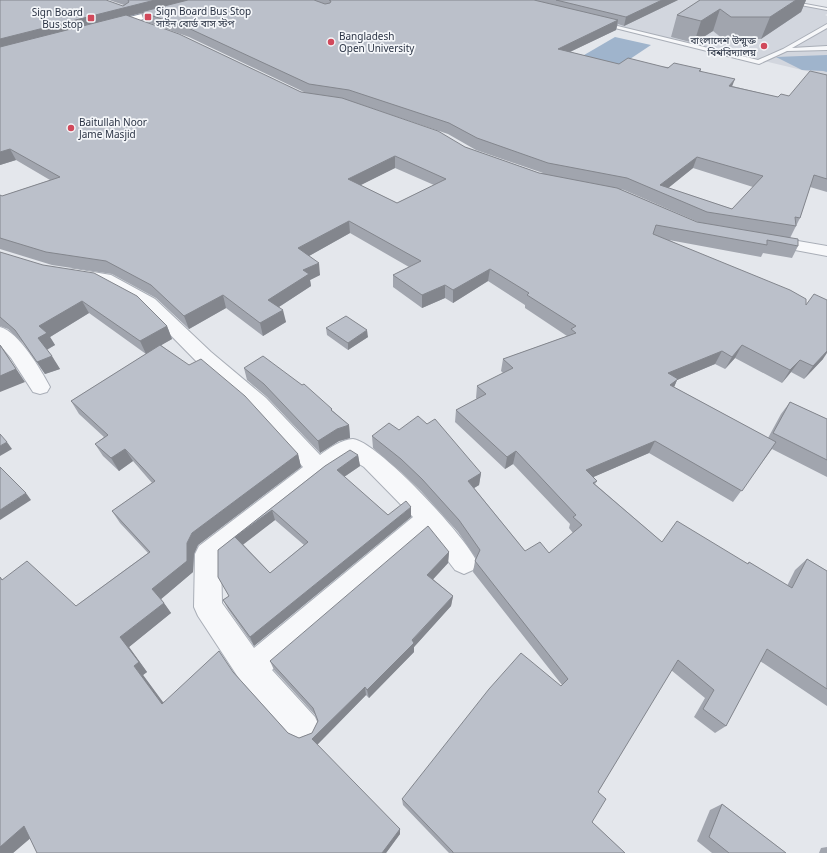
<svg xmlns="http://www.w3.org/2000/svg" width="827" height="853" viewBox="0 0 827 853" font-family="'Noto Sans','Noto Sans Bengali',sans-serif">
<rect width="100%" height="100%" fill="#e4e7ec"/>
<polygon fill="#d2d6de" points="506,0 773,0 827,10 827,14 825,15 827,16 827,76"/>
<g fill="#9fb4cc">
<polygon points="615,37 651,45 618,67 579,58"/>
<polygon points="827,55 827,72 823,71 802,70 776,57"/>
</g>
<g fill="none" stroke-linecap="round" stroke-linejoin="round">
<g stroke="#a9aeb7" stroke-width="2">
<g id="service">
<polygon points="774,0 784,0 827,8 827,10"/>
<polygon points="601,22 758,60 783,49 827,24 827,28 792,48 827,46 827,50 787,51 759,64 599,24"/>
</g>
</g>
<g stroke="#a9aeb7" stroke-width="2">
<g id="minor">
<polygon points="769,236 827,246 827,256 763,244 761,241 763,238"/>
<path d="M75,269L111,275L155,299L211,352L266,398L320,455C328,449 342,439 353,439C378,442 466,537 477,562L473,570L464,574L455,570L428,535L272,670L315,717L320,728L315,739L304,744L293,739L240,680L198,616L194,607L195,554L199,546L303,467L250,408L197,362L143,307L100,283L69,278L66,274L69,270ZM351,459L364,467L413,517L254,648L222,603L221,559L326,475Z"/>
<path d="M0,327C19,332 41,370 50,387L47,392L40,394L33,392L11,358L0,345Z"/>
</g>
</g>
<g stroke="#8b94a3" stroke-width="2">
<polygon id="trunk" points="197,0 211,0 210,2 105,29 100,26 102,24"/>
</g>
<use href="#service" fill="#f7f8fa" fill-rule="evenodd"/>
<use href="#minor" fill="#f7f8fa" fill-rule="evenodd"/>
<use href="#trunk" fill="#fff" fill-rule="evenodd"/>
</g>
<g fill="#a1a5ae" fill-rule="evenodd">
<path d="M0,0L123,6L124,5L109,0H678L624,26L618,24L616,30L570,52L619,64L701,69V72L732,86L778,97L789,96L827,75V192L810,187L800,218L790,238L798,246L792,258L763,253L761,257L669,240L806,305L823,359L804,379L791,372L782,383L735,358L725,369L715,364L677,380L674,387L768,438L781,414L790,402L827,419V477L772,449L733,502L649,453L593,477L597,481L595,484L662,542L748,564L749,562L787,586L795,570L807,559L827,571V706L760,661L726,726L715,733L694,717L705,698L671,670L598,792L592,822L625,853H449L403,805L402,799L562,685L473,572L475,561L476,558L458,532L421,491L401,472L373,448L372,436L399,430L481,473L479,485L474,488L525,551L549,553L573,533L569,528L570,524L513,464L505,469L455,422L456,410L477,399L476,398L477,386L503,373L501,371L503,359L567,336L525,308V305L488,281L453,303L445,298L422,308L393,287V275L409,267L350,233L309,256L320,275L310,280L311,286L279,307L286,322L263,336L226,308L189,329L156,298L112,274L52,265L0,249V195L2,196L50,180L16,160L0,165ZM141,13L144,21L189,37L306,93L301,92L128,16ZM356,103L448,134L476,150L543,173H539L465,147ZM395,168L434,185L397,203L360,185ZM693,168L753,187L732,209L668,188ZM620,189L624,190L698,222H697Z"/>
<polygon points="700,0 806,0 801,12 761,39 723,39 713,31 694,43 671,37 677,15"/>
<polygon points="0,252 167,326 172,339 161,345 298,454 301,467 198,545 194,554 193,572 161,599 171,613 129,647 147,672 143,675 163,702 233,672 288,733 299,738 312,733 318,721 316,716 274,670 270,661 449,552 448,563 433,579 453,596 451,606 414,647 414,652 369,698 366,695 317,745 400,829 400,834 386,853 37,853 30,838 13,853 0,853 0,577 3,580 76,606 148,553 120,523 112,511 152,483 133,461 119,471 103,456 95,444 104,437 79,414 71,401 146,354 89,313 50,337 55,345 47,350 60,369 45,374 23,343 8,329 0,326"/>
<polygon points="326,328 368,337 348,350 327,335"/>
<polygon points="244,368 333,411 349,425 350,438 339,441 320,453 267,397 247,380"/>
<path d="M358,455L360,466L344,477L388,515L411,517L254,646L228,609L223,600L229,596L218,577V550L325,466ZM275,520L304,545L270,573L243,544Z"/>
<polygon points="722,804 786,853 712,853 697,841 710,810"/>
<polygon points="827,847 827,853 819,853 821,848"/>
</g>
<g fill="#83868d">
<polygon points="155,0 191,0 141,12 141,13 0,50 0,39"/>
<polygon points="662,0 678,0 624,26 626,17"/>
<polygon points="796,0 806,0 801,12 761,39 770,17"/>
<polygon points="720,9 713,31 694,43 701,21"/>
<polygon points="618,20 616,30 557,58 558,49"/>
<polygon points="735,79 731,89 729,86"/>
<polygon points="10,149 16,160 0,165 0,152"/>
<polygon points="395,156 395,168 349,191 348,179"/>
<polygon points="697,157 693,168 662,193 660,185"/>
<polygon points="349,221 350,233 300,261 298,248"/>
<polygon points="319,263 320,275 310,280 311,286 271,312 268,300 303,270"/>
<polygon points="490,269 488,281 453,303 453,290"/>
<polygon points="445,285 445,298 422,308 422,295"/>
<polygon points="223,295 226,308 189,329 184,316"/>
<polygon points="82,301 89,313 50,337 55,345 46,350 38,338 39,326"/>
<polygon points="283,310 286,322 263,336 260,323"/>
<polygon points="167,326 172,339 146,354 140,341"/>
<polygon points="367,330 368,337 348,350 348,343"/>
<polygon points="742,345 735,358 725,369 732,357"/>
<polygon points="1,346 25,382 0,392 0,376"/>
<polygon points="722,351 715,364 677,380 672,392 670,385 668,373"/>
<polygon points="827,351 827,353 823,359 804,379 813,366"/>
<polygon points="52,356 60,369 45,374 37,362"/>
<polygon points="800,360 791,372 782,383 790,370"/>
<polygon points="349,425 350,438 339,441 320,453 318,441 337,429"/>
<polygon points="655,441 649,453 582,482 586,470"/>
<polygon points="7,442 12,449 0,456 0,446"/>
<polygon points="125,449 133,461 119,471 111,458"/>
<polygon points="516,451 513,464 505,469 507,457"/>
<polygon points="298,454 301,467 198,545 194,554 193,572 160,600 152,589 187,543 192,533"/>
<polygon points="358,455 360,466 338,481 337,470"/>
<polygon points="481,473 479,485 466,493 468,481"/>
<polygon points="26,493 31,500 0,520 0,510"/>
<polygon points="411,507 411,517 254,646 250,637"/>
<polygon points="272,510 275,520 240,547 235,537"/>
<polygon points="449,552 448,563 427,586 427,575"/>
<polygon points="453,596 451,606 414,647 414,652 369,698 367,690"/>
<polygon points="164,603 171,613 129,647 147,672 143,675 170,712 162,704 134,666 120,637"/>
<polygon points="365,687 366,695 315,747 312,739"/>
<polygon points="24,826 39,831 13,853 0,853 0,847"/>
<polygon points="400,829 400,834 386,853 382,853"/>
</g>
<g fill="#bbc0ca" stroke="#83868d" fill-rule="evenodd">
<polygon points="0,0 106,0 123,6 129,2 128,0 155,0 0,39"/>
<path d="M188,0H314L325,4L330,3L331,1L329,0H534L618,20L558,49L619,64L628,58L668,68L674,63L701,69L699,71L735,79L729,86L778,97L781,94L789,96L810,71L827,75V179L814,175L800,218L795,217L796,226L707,212L627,178L548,163L477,138L449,123L349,90L309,84L186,27L141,12ZM697,157L763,176L732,209L660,185Z"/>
<polygon points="556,0 662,0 626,17"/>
<polygon points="700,0 796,0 770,17 731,17 720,9 701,21 677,15"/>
<path d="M126,15L179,34L301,92L342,98L438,131L465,147L539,173L617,188L697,222L798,239V246L767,240V245L656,225L653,234L790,290L806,299V305L814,294L827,300V351L813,366L800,360L790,370L742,345L732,357L722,351L668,373L678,379L670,385L776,442L742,491L655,441L586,470L597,481L593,483L662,542L677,521L748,564L749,562L792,588L807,559L827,571V689L767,649L726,726L703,709L714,690L678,660L598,792L606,799L592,822L625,853H453V852L402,799L489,689L521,653L561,686L568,679L475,561L480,550L459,520L422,479L401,459L372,436L389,423L399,430L418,416L427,424L435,419L481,473L468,481L525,551L540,542L549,553L582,525L573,517L576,515L516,451L507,457L456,410L486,394L477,386L513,368L503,359L576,333L571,329L576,326L527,295L529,293L490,269L453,290L445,285L422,295L393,275L421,261L349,221L298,248L319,263L303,270L309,274L268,300L283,310L260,323L223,295L184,316L151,285L106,261L46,252L0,238V195L2,196L60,177L10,149L0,152V47ZM395,156L446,179L397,203L348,179Z"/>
<polygon points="0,252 43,265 94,273 137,296 167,326 140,341 82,301 39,326 47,333 38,338 52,356 37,362 15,330 0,317"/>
<polygon points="346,316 367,330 348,343 326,328"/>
<polygon points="0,345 16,369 0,376"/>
<polygon points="160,345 189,365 201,359 245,396 298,454 192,533 187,543 187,561 152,589 164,603 120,637 139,662 134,666 162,704 219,651 233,672 288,733 299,738 312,733 318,721 313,708 270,661 428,526 449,552 427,575 453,596 412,640 414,643 367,690 365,687 312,739 400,829 382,853 37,853 24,826 0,847 0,577 2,580 27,561 76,606 150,552 112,511 155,481 125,449 111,458 95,444 108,435 71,401"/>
<polygon points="263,356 302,385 304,384 332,409 331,410 349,425 337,429 318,441 264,384 244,368"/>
<polygon points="790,402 827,419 827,460 773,433"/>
<polygon points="0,434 7,442 0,446"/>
<path d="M350,450L358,455L337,470L388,515L406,501L411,507L250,637L223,600L229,596L218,577V550L325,466ZM272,510L308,542L270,573L235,537Z"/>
<polygon points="0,467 26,493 0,510"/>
<polygon points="722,804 786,853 729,853 709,837"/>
</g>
<g fill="#d1495b" stroke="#f4f6f9" stroke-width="1.5">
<rect x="144" y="13" width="8" height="8" rx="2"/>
<rect x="87" y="14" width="8" height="8" rx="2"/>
<circle cx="331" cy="42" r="4"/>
<circle cx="764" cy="46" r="4"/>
<circle cx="71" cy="128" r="4"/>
</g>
<g text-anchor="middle" stroke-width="3.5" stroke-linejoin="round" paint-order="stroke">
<g font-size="10" fill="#2b3445" stroke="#f4f6f9" text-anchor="start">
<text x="156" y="15">Sign Board Bus Stop<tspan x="156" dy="12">সাইন বোর্ড বাস স্টপ</tspan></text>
<text x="83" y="16" text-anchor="end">Sign Board<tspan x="83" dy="12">Bus stop</tspan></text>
<text x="339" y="40">Bangladesh<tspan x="339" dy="12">Open University</tspan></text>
<text x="756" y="44" text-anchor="end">বাংলাদেশ উন্মুক্ত<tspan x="756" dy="12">বিশ্ববিদ্যালয়</tspan></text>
<text x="79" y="126">Baitullah Noor<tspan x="79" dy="12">Jame Masjid</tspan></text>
</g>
</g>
</svg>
